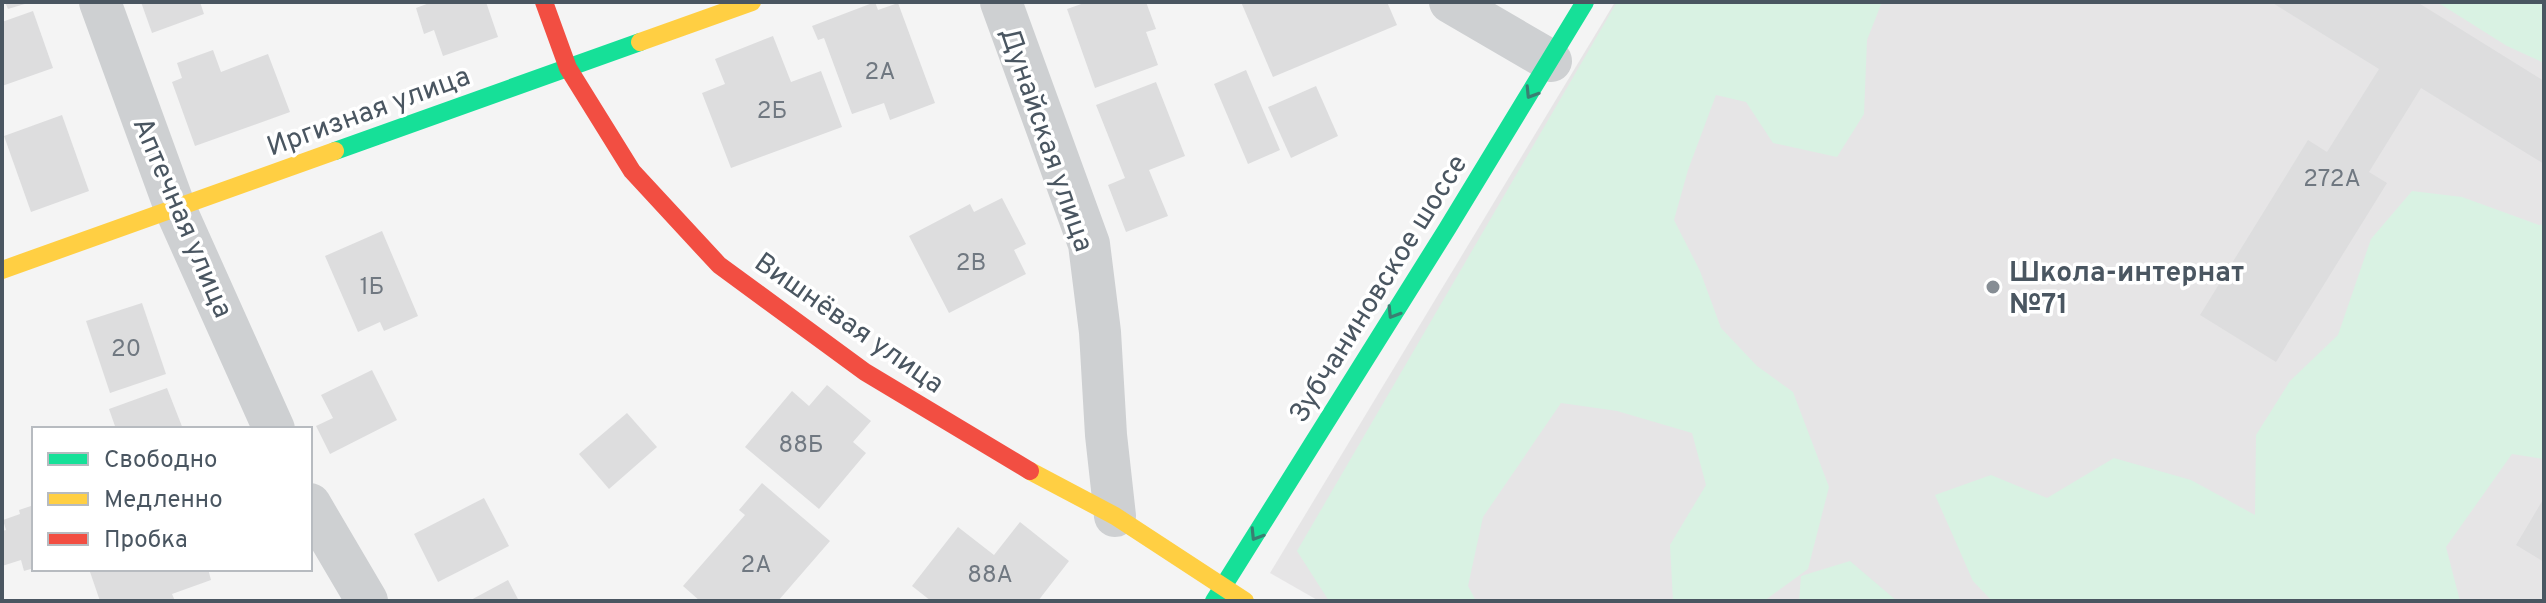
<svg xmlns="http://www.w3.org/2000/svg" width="2546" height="603" viewBox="0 0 2546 603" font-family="Overpass,sans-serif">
<rect width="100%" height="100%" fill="#f4f4f4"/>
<polygon fill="#e6e5e6" points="1615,2 2544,2 2544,601 1319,601 1270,573"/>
<g fill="#d9f2e3">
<polygon points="1617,2 1882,2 1867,40 1864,114 1837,157 1773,143 1746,102 1716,95 1688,170 1674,220 1700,271 1721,328 1757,366 1793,392 1829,487 1808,569 1764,601 1673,601 1670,545 1706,485 1692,433 1617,411 1561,403 1483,517 1468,586 1476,601 1329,601 1297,551"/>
<polygon points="2437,2 2544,2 2544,63 2507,46"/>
<polygon points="2412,191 2462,197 2539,225 2544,224 2544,459 2512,454 2446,547 2460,601 1992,601 1973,581 1935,495 1991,475 2047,498 2114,458 2191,480 2255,515 2256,435 2290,381 2338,335 2371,239"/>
<polygon points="1850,561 1897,601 1799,601 1801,576"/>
</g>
<g fill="#ddddde">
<polygon points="5,2 28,2 28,3 8,9"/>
<polygon points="141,2 200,2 204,14 152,33"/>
<polygon points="432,2 486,2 498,37 443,56 434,30 424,34 416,8"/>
<polygon points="875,2 878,10 898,3 935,103 890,120 884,103 852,114 824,38 818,40 812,26"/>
<polygon points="1087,2 1146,2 1156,29 1146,32 1158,65 1095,88 1067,9"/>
<polygon points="1241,2 1387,2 1397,25 1273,77"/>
<polygon points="2271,2 2417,2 2544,81 2544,164 2421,88 2369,172 2387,183 2276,362 2200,315 2308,140 2327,152 2379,69"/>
<polygon points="33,11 53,68 2,86 2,22"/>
<polygon points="773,36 791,82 821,71 842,127 731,168 702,93 725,84 715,59"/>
<polygon points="213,50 221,72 268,54 290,112 195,146 172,82 182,78 177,63"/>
<polygon points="1246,70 1280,150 1248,164 1214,84"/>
<polygon points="1156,82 1185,156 1149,170 1168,216 1126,232 1108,185 1125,178 1096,105"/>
<polygon points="1316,86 1338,136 1291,158 1268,107"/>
<polygon points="62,115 89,191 31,212 4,136"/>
<polygon points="1002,198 1026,244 1014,250 1026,274 949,313 909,236 970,204 974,212"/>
<polygon points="382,231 418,316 384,331 380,322 358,332 325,256"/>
<polygon points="142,303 166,374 110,393 86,321"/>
<polygon points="372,370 397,420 330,454 316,426 333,418 321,395"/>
<polygon points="827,385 871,421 853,442 866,453 819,509 745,447 792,391 809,406"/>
<polygon points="167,388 183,429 116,429 109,409"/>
<polygon points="627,413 657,447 609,489 579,454"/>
<polygon points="762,483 830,541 778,601 700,601 683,586 745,515 739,510"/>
<polygon points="484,498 509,546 438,582 414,534"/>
<polygon points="2544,498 2544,562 2516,545"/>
<polygon points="34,505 34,568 24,571 21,560 2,566 2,531 6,530 3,520 20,514 19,510"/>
<polygon points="1020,522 1069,561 1038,601 931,601 912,586 958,527 994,555"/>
<polygon points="89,569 208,569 211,580 172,594 175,601 100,601"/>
<polygon points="508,580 519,601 469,601"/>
</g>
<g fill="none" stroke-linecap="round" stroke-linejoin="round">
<g stroke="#ced0d2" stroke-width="42">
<polyline points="100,2 175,208 274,429"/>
<polyline points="1001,2 1089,244 1100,332 1106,435 1115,516"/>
<polyline points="1450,2 1551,61"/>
<polyline points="310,504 367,601"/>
</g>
<g stroke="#16e098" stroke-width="18">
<polyline points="335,151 640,42"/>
<polyline points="1214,601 1447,229 1585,2"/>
</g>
<g stroke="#ffcf43" stroke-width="18">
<polyline points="640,42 752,2"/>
<polyline points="2,270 335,151"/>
<polyline points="1030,471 1115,516 1245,601"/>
</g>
<polyline stroke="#f24e42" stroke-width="18" points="544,2 568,68 632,171 719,265 865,372 1030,471"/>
</g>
<defs><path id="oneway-chevron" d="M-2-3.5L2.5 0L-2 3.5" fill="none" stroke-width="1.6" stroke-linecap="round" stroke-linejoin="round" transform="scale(2)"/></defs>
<g stroke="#3a7f72">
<use href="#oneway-chevron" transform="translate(1531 93) rotate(122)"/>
<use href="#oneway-chevron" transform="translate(1393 313) rotate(122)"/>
<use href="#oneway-chevron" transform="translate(1256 535) rotate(122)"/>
</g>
<circle fill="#868d94" stroke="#fff" stroke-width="3" cx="1993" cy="287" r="8"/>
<g text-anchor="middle" stroke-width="7" stroke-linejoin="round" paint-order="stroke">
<g font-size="24" fill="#707881">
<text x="880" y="79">2А</text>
<text x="772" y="118">2Б</text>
<text x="2332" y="186">272А</text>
<text x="971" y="270">2В</text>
<text x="372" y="294">1Б</text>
<text x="126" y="356">20</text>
<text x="801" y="452">88Б</text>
<text x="756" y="572">2А</text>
<text x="990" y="582">88А</text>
</g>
<g font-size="28" fill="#4a5661" stroke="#fff">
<text transform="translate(368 110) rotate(-20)" y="10">Иргизная улица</text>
<text transform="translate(1048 139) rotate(71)" y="10">Дунайская улица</text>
<text transform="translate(184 217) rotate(67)" y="10">Аптечная улица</text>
<text transform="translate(1377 288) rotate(-58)" y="10">Зубчаниновское шоссе</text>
<text transform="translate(850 322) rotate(35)" y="10">Вишнёвая улица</text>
</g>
<g font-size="28" font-weight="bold" fill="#4a5661" stroke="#fff" text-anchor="start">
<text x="2009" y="281">Школа-интернат<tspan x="2009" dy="32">№71</tspan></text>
</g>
</g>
<rect width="2546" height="603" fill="none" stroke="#4a5661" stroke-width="8"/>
<rect x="32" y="427" width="280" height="144" fill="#ffffff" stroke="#b7bbc0" stroke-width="2"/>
<rect x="48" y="453" width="40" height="12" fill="#16e098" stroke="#b7bbc0" stroke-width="2"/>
<text x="104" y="467" font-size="24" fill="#4a5661">Свободно</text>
<rect x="48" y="493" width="40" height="12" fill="#ffcf43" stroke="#b7bbc0" stroke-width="2"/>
<text x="104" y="507" font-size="24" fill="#4a5661">Медленно</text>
<rect x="48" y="533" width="40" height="12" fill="#f24e42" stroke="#b7bbc0" stroke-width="2"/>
<text x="104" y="547" font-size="24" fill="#4a5661">Пробка</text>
</svg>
